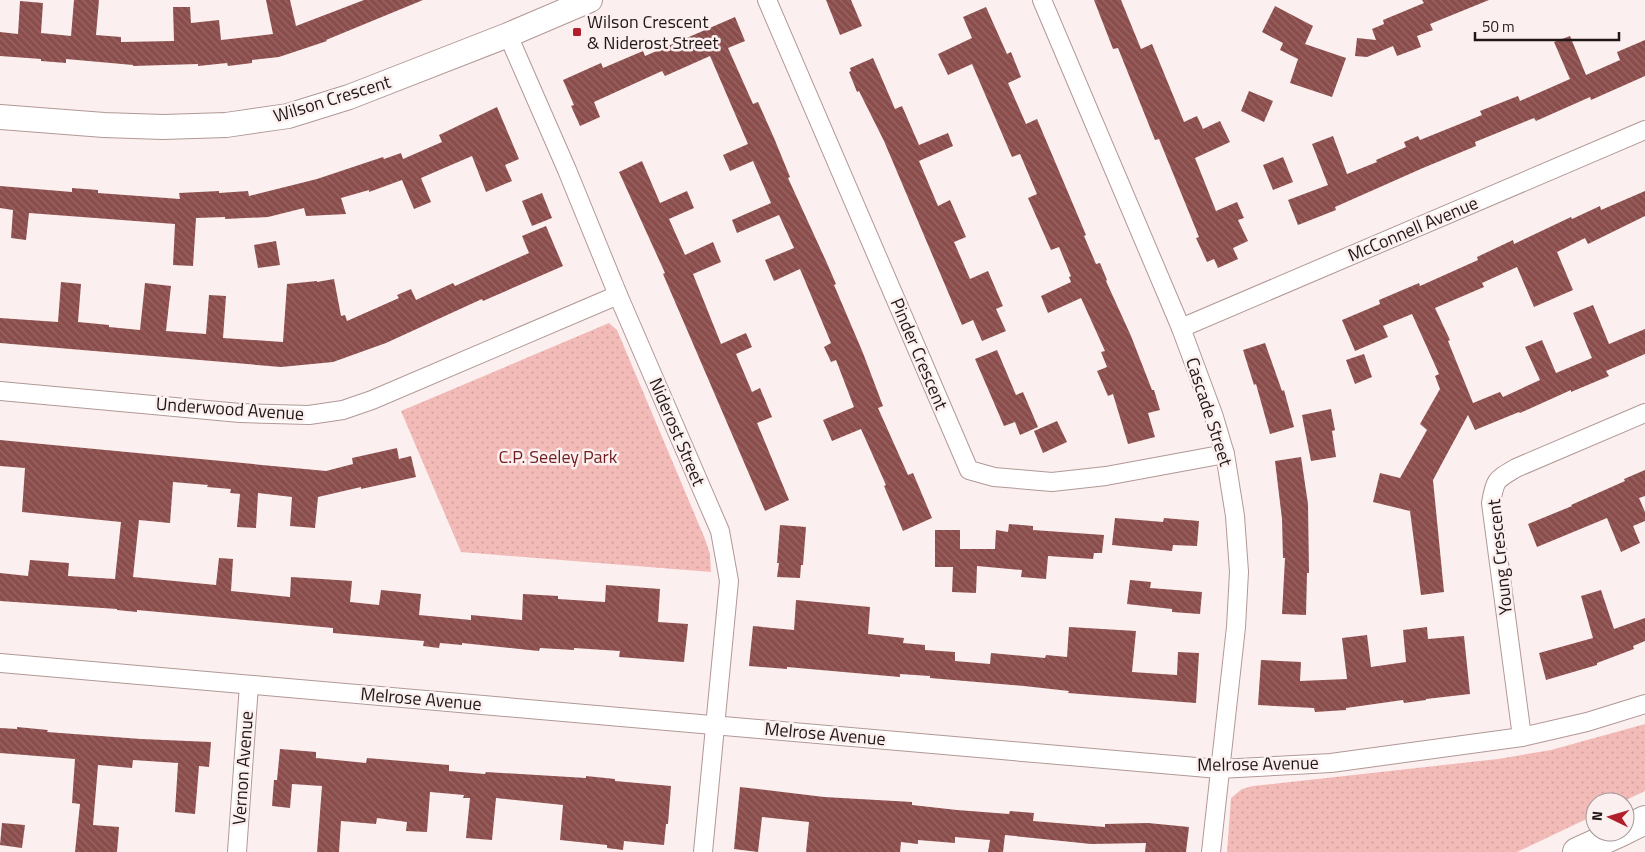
<svg xmlns="http://www.w3.org/2000/svg" width="1645" height="852" viewBox="0 0 1645 852" font-family="'Titillium Web',sans-serif">
<defs>
<pattern id="grass-dots" width="8" height="8" patternUnits="userSpaceOnUse" patternTransform="scale(1.25)"><rect width="8" height="8" fill="#f3bbb8"/><path d="M2 2h.1M6 6h.1" fill="none" stroke="#d0a09d" stroke-width="1.8" stroke-linecap="round"/></pattern>
<pattern id="building-back-hatch" width="6" height="6" patternUnits="userSpaceOnUse" patternTransform="scale(1.25)"><rect width="6" height="6" fill="#8b4d4b"/><path d="M-1 5l2 2M0 0l6 6M5-1l2 2" fill="none" stroke="#976866"/></pattern>
</defs>
<rect width="100%" height="100%" fill="#fbf0ef"/>
<g fill="url(#grass-dots)">
<polygon points="609,323 617,330 705,539 710,554 711,572 461,552 401,411"/>
<polygon points="1645,724 1645,791 1622,802 1595,802 1595,815 1517,852 1227,852 1231,798 1242,789 1253,786 1498,759 1551,750"/>
</g>
<g fill="url(#building-back-hatch)">
<polygon points="74,0 99,0 96,35 121,37 121,42 174,41 173,7 190,7 191,23 219,20 221,40 273,34 266,0 290,0 296,26 364,0 423,0 326,40 327,41 279,57 252,60 252,63 228,66 227,63 198,66 198,64 133,66 133,65 66,59 66,63 41,61 41,59 0,56 0,32 18,34 20,1 43,3 41,33 71,36"/>
<polygon points="826,0 851,0 862,26 840,35"/>
<polygon points="1094,0 1121,0 1141,49 1152,44 1184,122 1197,116 1203,129 1220,121 1230,142 1195,158 1216,211 1237,202 1244,218 1238,220 1248,241 1233,248 1238,259 1218,268 1214,259 1207,262 1196,238 1199,237 1159,139 1155,140 1118,48 1113,49"/>
<polygon points="1422,0 1489,0 1430,24 1433,30 1417,36 1421,47 1397,56 1393,46 1367,57 1355,56 1357,38 1376,40 1372,29 1384,24 1383,20 1424,3"/>
<polygon points="1275,6 1313,26 1305,44 1346,58 1332,97 1290,83 1298,59 1280,50 1283,43 1262,32"/>
<polygon points="986,7 1007,54 1011,52 1021,77 1008,83 1026,124 1037,119 1086,235 1084,236 1096,264 1100,263 1107,280 1106,281 1131,336 1152,390 1154,390 1160,410 1148,413 1155,437 1128,444 1113,394 1108,396 1097,371 1107,367 1101,352 1105,351 1081,298 1048,313 1041,296 1071,282 1069,277 1071,276 1059,247 1051,250 1028,198 1037,194 1020,154 1012,157 972,64 948,75 938,54 972,38 963,17"/>
<polygon points="735,17 745,41 728,48 753,104 758,102 774,138 790,177 788,178 826,261 836,284 834,285 863,353 883,406 878,408 908,475 913,473 932,518 903,531 884,486 886,485 861,429 832,441 823,420 854,407 836,360 831,362 824,347 831,343 800,269 774,281 765,260 794,248 779,215 737,233 732,220 771,203 753,161 730,171 723,155 748,144 710,56 665,76 662,71 594,102 600,117 580,126 571,106 574,105 563,80 601,63 603,68 643,51 645,56"/>
<polygon points="1570,36 1586,75 1620,60 1617,52 1645,40 1645,76 1591,100 1590,97 1536,121 1534,118 1475,142 1476,146 1423,168 1335,207 1336,210 1298,225 1288,200 1328,185 1312,144 1333,136 1347,174 1377,162 1376,160 1406,147 1404,142 1418,136 1420,140 1482,115 1480,111 1518,96 1520,101 1570,79 1554,42"/>
<polygon points="873,58 895,109 902,106 919,145 948,133 953,146 919,161 938,206 950,200 966,237 954,242 970,279 988,271 1003,306 996,309 1006,331 982,341 973,320 962,325 884,141 859,91 857,92 849,72 851,71 850,68"/>
<polygon points="1249,91 1273,101 1264,122 1241,111"/>
<polygon points="497,107 519,159 505,165 512,181 486,192 472,156 421,178 431,202 414,209 402,180 369,192 369,190 341,198 346,214 306,216 304,208 268,217 225,219 225,217 196,218 193,266 173,265 175,224 29,213 26,240 11,238 13,210 0,208 0,186 72,192 72,188 98,190 98,193 180,199 179,193 219,191 219,193 248,191 249,196 317,179 383,157 384,159 401,153 403,159 442,142 439,135"/>
<polygon points="1283,157 1293,182 1273,190 1263,165"/>
<polygon points="642,161 660,203 687,191 694,208 669,219 685,255 713,242 721,262 693,274 721,344 746,333 752,347 736,354 752,392 760,388 772,417 757,423 789,500 765,511 663,274 665,273 619,172"/>
<polygon points="1645,191 1645,216 1588,244 1585,238 1557,252 1573,290 1534,307 1517,267 1482,283 1484,287 1435,308 1450,340 1448,341 1473,403 1500,392 1503,397 1540,380 1525,347 1542,340 1556,373 1592,358 1573,313 1593,305 1609,344 1645,329 1645,354 1606,371 1609,376 1571,392 1571,390 1520,413 1519,412 1475,430 1468,415 1433,480 1444,592 1421,595 1410,511 1373,502 1380,473 1400,478 1427,430 1420,424 1440,389 1435,376 1439,374 1412,314 1383,326 1388,337 1355,351 1342,320 1380,304 1379,300 1419,283 1420,286 1478,260 1477,257 1513,240 1514,244 1571,217 1572,219 1600,206 1601,210"/>
<polygon points="542,193 552,218 532,226 522,201"/>
<polygon points="546,226 563,266 483,301 482,299 386,343 333,362 281,367 0,343 0,318 58,322 61,282 81,284 78,322 109,325 109,327 140,330 145,283 171,286 166,331 206,334 209,295 226,296 223,338 283,342 287,284 317,281 317,282 334,279 341,316 345,315 347,321 399,298 397,295 411,289 416,300 453,283 455,286 529,253 522,236"/>
<polygon points="276,241 280,265 258,268 254,245"/>
<polygon points="1265,343 1282,391 1284,390 1294,427 1270,434 1256,384 1254,385 1243,350"/>
<polygon points="997,350 1016,395 1023,392 1038,427 1020,435 1015,422 1004,426 975,359"/>
<polygon points="1364,354 1372,377 1355,384 1346,360"/>
<polygon points="1331,409 1335,430 1332,431 1336,457 1311,461 1302,415"/>
<polygon points="1057,421 1067,442 1043,453 1034,431"/>
<polygon points="0,440 326,471 353,464 352,458 397,448 399,459 411,456 416,477 361,489 361,487 318,497 315,528 290,526 292,497 258,493 256,528 237,527 240,494 230,493 231,489 207,487 208,485 173,482 170,523 139,520 133,577 216,585 219,558 233,559 231,591 290,597 291,577 352,581 350,602 379,605 381,590 421,594 419,615 471,620 471,615 522,620 523,594 558,596 558,599 605,602 606,585 660,589 658,622 688,624 684,662 619,657 620,651 574,648 574,650 540,648 539,651 462,643 462,645 440,643 439,648 423,646 424,641 333,633 333,628 137,610 137,612 117,610 117,609 0,601 0,573 28,576 30,560 69,563 68,576 115,579 121,522 22,512 25,468 0,466"/>
<polygon points="1301,457 1308,504 1309,573 1307,573 1306,615 1282,614 1285,558 1283,558 1282,519 1275,461"/>
<polygon points="1645,470 1645,496 1639,498 1645,512 1645,521 1633,526 1640,543 1621,552 1607,518 1537,547 1528,524 1572,506 1571,505 1625,481 1624,479"/>
<polygon points="1115,518 1163,522 1164,518 1199,521 1197,546 1173,545 1172,551 1112,545"/>
<polygon points="1009,524 1033,526 1033,530 1104,535 1102,553 1094,553 1093,559 1048,556 1046,579 1021,577 1022,570 977,566 976,593 952,592 953,567 935,567 935,530 960,530 960,549 995,549 996,530 1008,532"/>
<polygon points="780,525 806,527 803,565 801,565 800,578 777,577 779,563 777,563"/>
<polygon points="1130,580 1151,582 1150,588 1202,592 1200,614 1172,612 1172,609 1127,604"/>
<polygon points="1601,590 1614,629 1645,618 1645,641 1633,646 1634,649 1597,663 1597,665 1546,680 1539,653 1593,638 1581,596"/>
<polygon points="796,600 870,607 868,634 904,638 903,643 925,645 925,650 955,652 955,661 990,664 991,653 1045,658 1046,655 1067,657 1069,627 1136,631 1132,672 1177,675 1178,652 1199,653 1196,703 1068,693 1069,691 1024,686 930,678 930,676 900,674 900,677 787,667 787,669 749,666 753,626 794,630"/>
<polygon points="1427,627 1428,639 1464,636 1470,694 1426,699 1426,700 1404,703 1403,700 1346,708 1346,710 1315,712 1314,708 1258,705 1261,660 1301,662 1300,681 1347,679 1342,638 1367,635 1371,667 1406,662 1403,630"/>
<polygon points="17,727 48,730 47,732 141,739 211,742 209,767 199,766 195,814 175,812 178,763 133,760 132,768 98,765 93,825 119,827 117,852 75,852 80,804 72,803 75,759 0,753 0,728 17,729"/>
<polygon points="280,749 316,752 316,758 366,763 367,758 449,765 449,771 485,774 486,772 586,778 586,776 615,779 615,781 671,786 668,824 666,824 664,845 624,841 623,850 607,848 607,845 560,840 563,805 496,798 492,840 466,838 470,798 463,798 464,795 430,792 427,832 406,831 407,822 377,818 376,824 341,821 339,852 317,852 322,786 292,784 290,808 272,806 274,780 277,780"/>
<polygon points="740,787 824,797 912,802 912,805 957,810 1009,814 1010,811 1034,813 1033,821 1105,827 1105,824 1148,823 1189,827 1186,852 1145,852 1146,843 1091,844 1005,835 1003,852 988,852 990,840 955,837 955,843 918,840 918,844 901,842 900,852 806,852 809,822 762,817 758,852 734,849"/>
<polygon points="2,823 25,825 22,848 0,845"/>
</g>
<g fill="none" stroke-linecap="round" stroke-linejoin="round">
<g stroke="#b19896" stroke-width="20">
<g id="street">
<polyline points="767,0 969,470 994,477 1052,482 1106,476 1225,454"/>
<polyline points="1042,0 1181,328 1214,417 1225,454 1235,516 1239,572 1236,627 1211,852"/>
<polyline points="508,35 567,170 618,295 720,531 729,581 703,852"/>
<polyline points="1181,328 1645,130"/>
<polyline points="0,391 240,413 309,415 343,410 372,400 618,295"/>
<polyline points="0,663 1219,769 1331,763 1522,737 1587,722 1645,704"/>
<path d="M1522,737L1491,503C1495,479 1496,480 1516,468L1645,413"/>
<polyline points="237,852 249,685"/>
</g>
</g>
<g stroke="#b19896" stroke-width="26">
<polyline id="secondary" points="0,117 104,125 163,127 226,125 288,116 349,97 508,35 590,0"/>
</g>
<g stroke="#b19896" stroke-width="30">
<g id="highway">
<polyline points="1625,830 1645,820"/>
<polyline points="1577,852 1621,832"/>
</g>
</g>
<use href="#street" stroke="#fff" stroke-width="18"/>
<use href="#secondary" stroke="#fff" stroke-width="24"/>
<use href="#highway" stroke="#fff" stroke-width="28"/>
</g>
<rect fill="#b11f2d" stroke="#fbf0ef" stroke-width="2" x="572" y="27" width="10" height="10" rx="2.5"/>
<g text-anchor="middle" stroke-width="5" stroke-linejoin="round" paint-order="stroke">
<g font-size="18" fill="#201717" stroke="#fbf0ef" text-anchor="start">
<text x="587" y="28">Wilson Crescent<tspan x="587" dy="21">&amp; Niderost Street</tspan></text>
</g>
<g font-size="18" fill="#201717" stroke="#fbf0ef">
<text transform="translate(332 99) rotate(-17)" y="6">Wilson Crescent</text>
<text transform="translate(1413 229) rotate(-23)" y="6">McConnell Avenue</text>
<text transform="translate(919 354) rotate(67)" y="6">Pinder Crescent</text>
<text transform="translate(230 409) rotate(4)" y="6">Underwood Avenue</text>
<text transform="translate(1209 412) rotate(72)" y="6">Cascade Street</text>
<text transform="translate(677 432) rotate(67)" y="6">Niderost Street</text>
<text transform="translate(1500 557) rotate(-96)" y="6">Young Crescent</text>
<text transform="translate(421 699) rotate(5)" y="6">Melrose Avenue</text>
<text transform="translate(825 734) rotate(5)" y="6">Melrose Avenue</text>
<text transform="translate(1258 764) rotate(-1)" y="6">Melrose Avenue</text>
<text transform="translate(243 768) rotate(-86)" y="6">Vernon Avenue</text>
</g>
<g font-size="18" fill="#701e21" stroke="#fbf0ef">
<text x="558" y="463">C.P. Seeley Park</text>
</g>
</g>
<g transform="translate(1610 817) rotate(275)"><circle r="24" fill="#fbf0ef" stroke="#a39999"/>
<path d="M0-4L9 19L0 12L-9 19Z" fill="#b11f2d"/>
<text y="-8" font-size="14" font-weight="bold" text-anchor="middle" fill="#201717">N</text>
</g>
<path d="M1475 32v8h144v-8" fill="none" stroke="#201717" stroke-width="2.5"/>
<text x="1482" y="32" font-size="15" fill="#201717" stroke="#fbf0ef" stroke-width="4" paint-order="stroke">50 m</text>
</svg>
